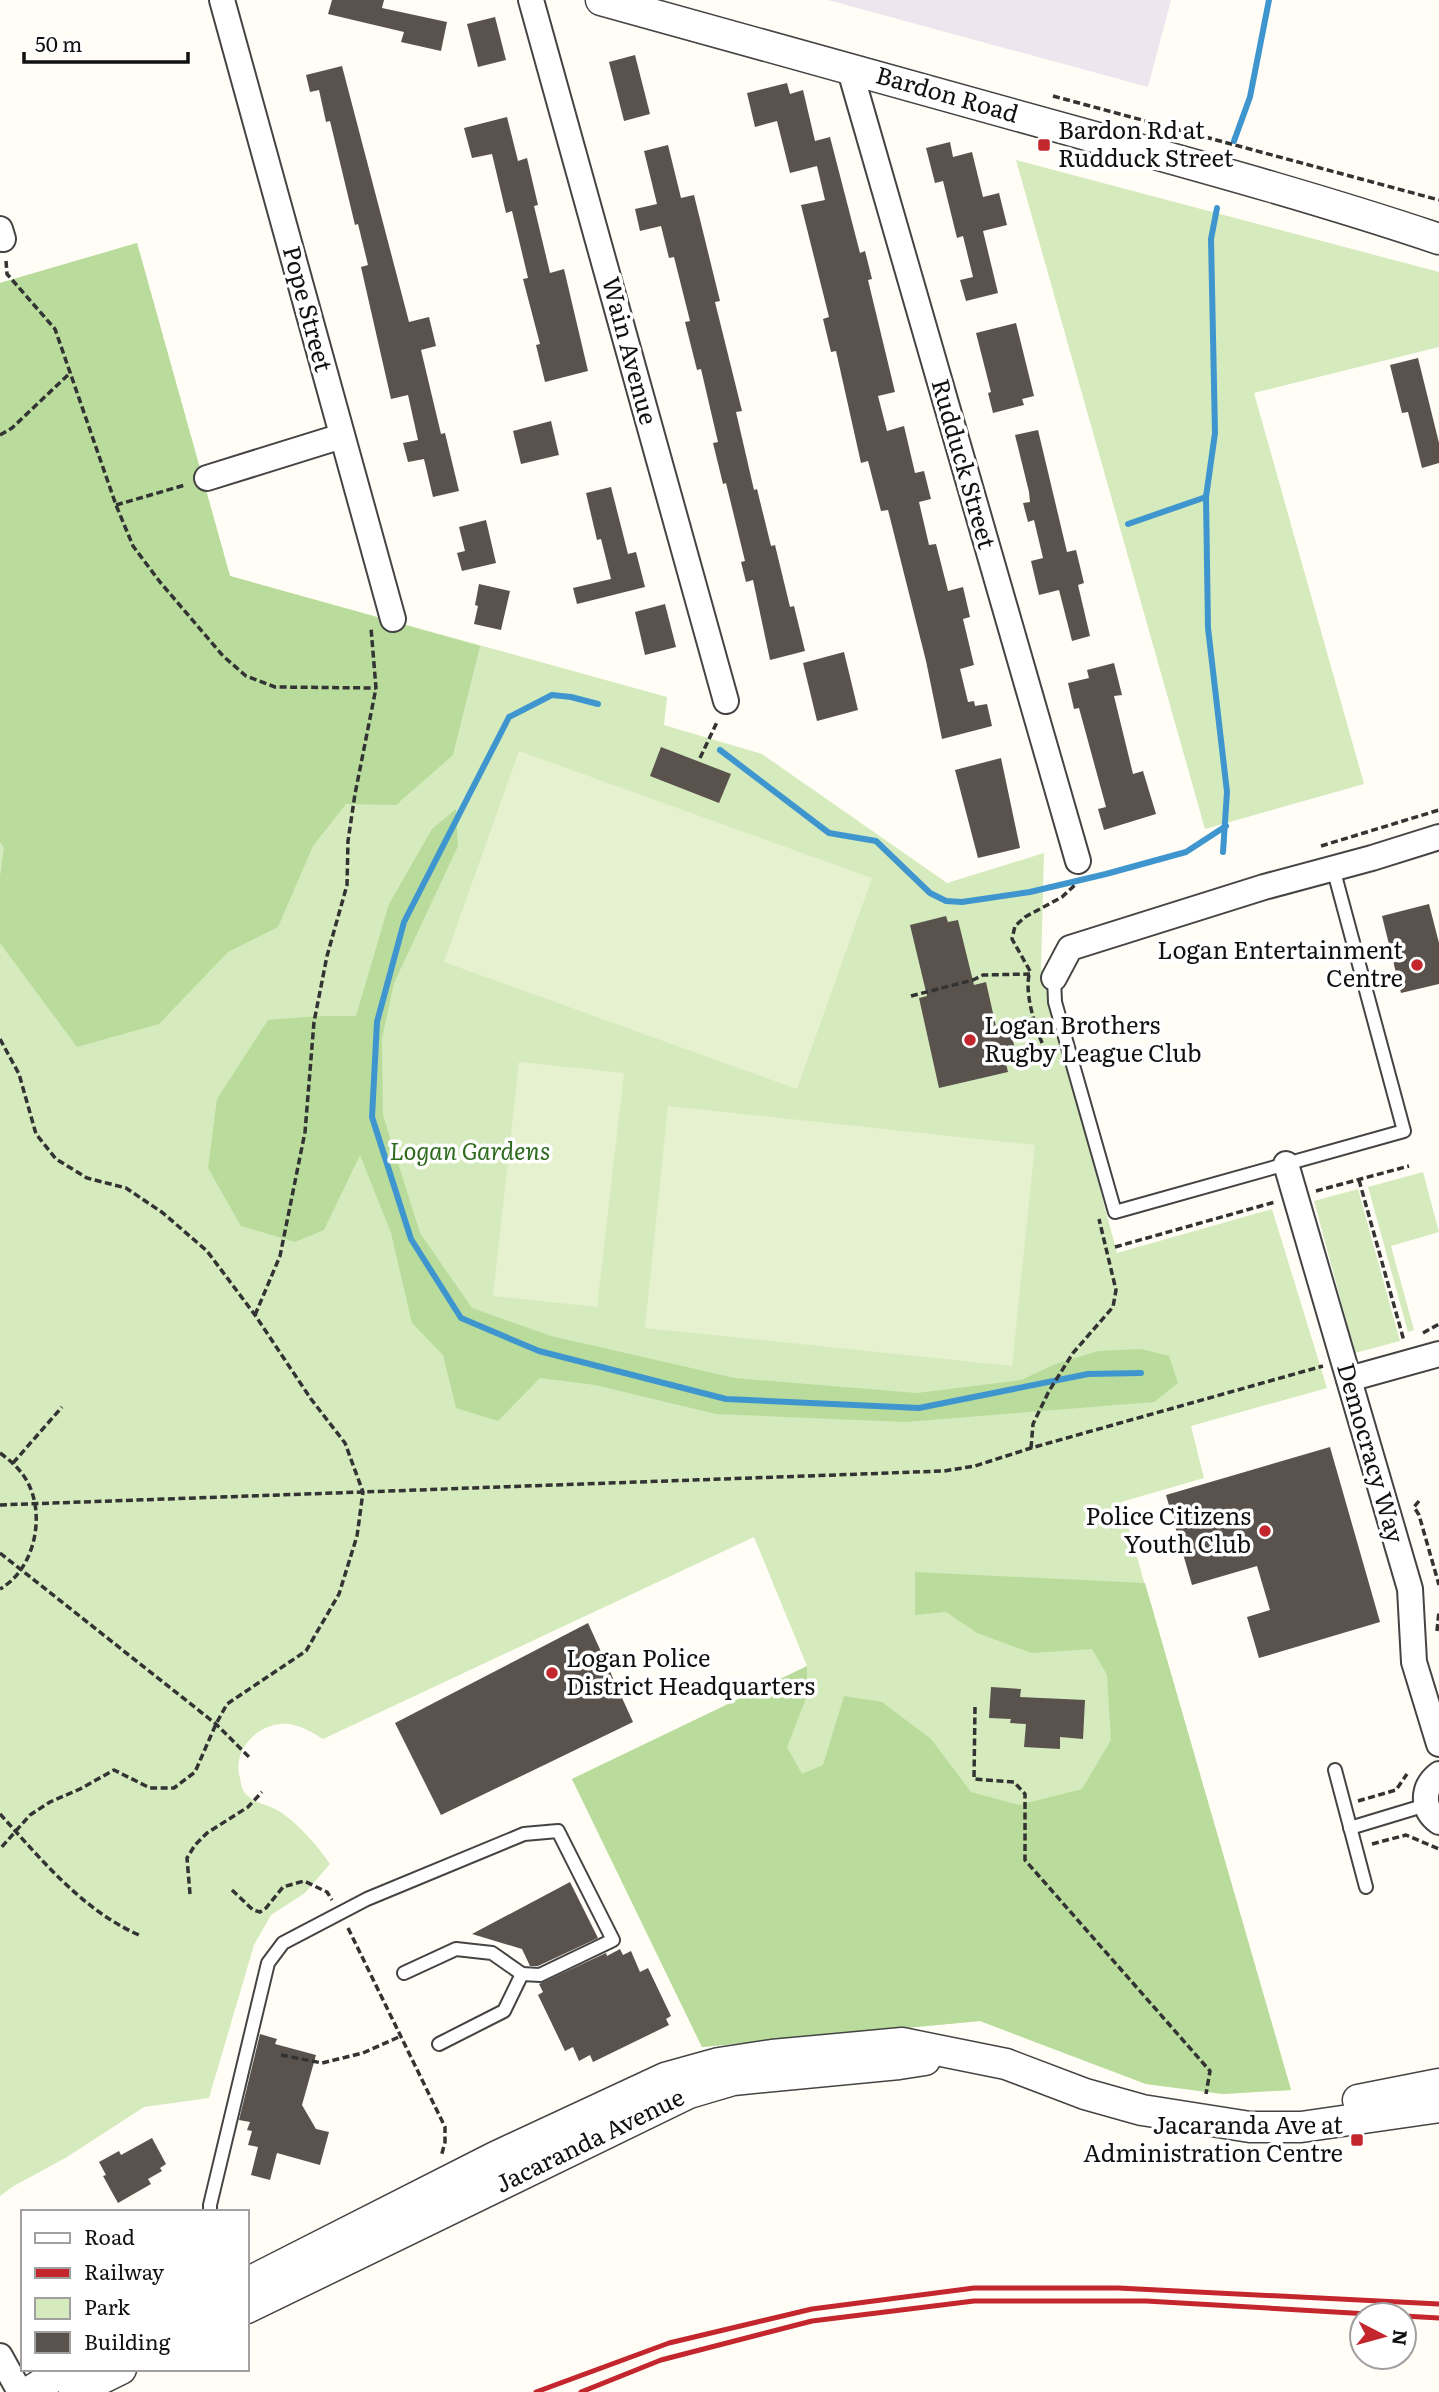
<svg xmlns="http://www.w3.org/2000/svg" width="1439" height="2392" viewBox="0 0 1439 2392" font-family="Literata,serif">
<rect width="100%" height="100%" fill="#fffdf5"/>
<polygon fill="#eee6ef" points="828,0 1171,0 1148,87"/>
<g fill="#d5ebbd">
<polygon points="1016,160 1439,272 1439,347 1254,393 1364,784 1205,829"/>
<path d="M137,243L230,576L667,697L664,725L762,754L947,883L1044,853L1041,968L1117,1253L1272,1209L1327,1388L1191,1426L1204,1478L1121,1502L1291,2090L1223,2094L1146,2084L980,2021L702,2047L572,1779L807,1666L754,1537L323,1739C312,1732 302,1726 289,1724C260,1721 231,1749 240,1778C241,1783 242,1790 245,1793C253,1803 263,1803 273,1808C293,1817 318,1846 330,1864L305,1893L271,1915L254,1945L209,2098L144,2107L67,2157L12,2187L0,2196V283Z"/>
<polygon points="1423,1172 1439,1232 1391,1246 1414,1330 1408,1332 1368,1187"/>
<polygon points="1358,1189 1400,1341 1355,1353 1314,1201"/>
</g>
<g fill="#b9dc9c">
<polygon points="137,243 230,576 480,646 453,755 396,805 346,804 313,846 278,927 228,952 159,1024 77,1047 0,943 0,876 4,848 0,842 0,283"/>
<polygon points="456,809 458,846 394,983 382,1039 383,1115 420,1233 472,1308 551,1336 735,1378 917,1393 1021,1380 1053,1365 1098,1351 1141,1349 1169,1356 1178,1383 1154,1402 905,1422 716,1414 595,1385 540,1378 498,1421 456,1408 443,1355 412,1323 391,1233 360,1155 324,1230 295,1242 241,1226 208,1168 217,1099 268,1020 318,1016 356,1016 389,904 432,829"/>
<polygon points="915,1572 1145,1583 1291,2090 1223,2094 1146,2084 980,2021 702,2047 572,1779 807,1666 807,1696 787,1747 802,1774 823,1765 844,1696 882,1702 931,1739 971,1792 1019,1805 1082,1789 1111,1740 1107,1675 1092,1649 1032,1653 977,1633 946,1612 915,1615"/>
</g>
<g fill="#e6f2cf">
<polygon points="519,751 872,878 797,1089 444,962"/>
<polygon points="519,1062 624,1073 597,1307 493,1296"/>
<polygon points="668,1106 1035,1145 1012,1366 645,1328"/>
</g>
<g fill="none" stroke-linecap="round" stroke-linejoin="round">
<g stroke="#3f96cf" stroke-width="6">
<polyline points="1234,141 1250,97 1269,0"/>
<polyline points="1217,208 1211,239 1215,433 1206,497 1208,628 1227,792 1223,852"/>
<polyline points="1128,524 1206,497"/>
<polyline points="598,704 571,697 552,695 509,717 404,922 377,1022 372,1117 411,1239 461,1318 539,1351 726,1399 919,1408 1088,1374 1141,1373"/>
<polyline points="720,750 829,833 876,841 930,893 946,901 962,902 1030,892 1106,874 1186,852 1226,826"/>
</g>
</g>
<g fill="#5a524d">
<polygon points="332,0 384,0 382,8 447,22 441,51 401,42 404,32 328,14"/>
<polygon points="495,17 506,60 478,67 467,24"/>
<polygon points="635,55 650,114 624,121 609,62"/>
<polygon points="342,66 409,322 429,317 436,346 421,350 441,434 445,433 459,491 433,497 424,459 408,462 403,443 418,440 408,395 391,399 361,267 368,265 358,224 355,225 330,121 326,122 319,90 310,92 306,75"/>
<polygon points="787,83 790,94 803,90 815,141 830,137 860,253 865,251 872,279 868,280 895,392 878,396 887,431 904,426 915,473 924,471 931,499 919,502 929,545 936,544 948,591 963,587 970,617 963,619 974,665 960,669 968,702 974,701 975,706 987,704 992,726 942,739 926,661 888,510 881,511 868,461 861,463 836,351 831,352 823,319 829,317 801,205 825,200 817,166 790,173 777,121 755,127 747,93"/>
<polygon points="507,117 518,161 527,158 538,205 534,206 550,273 564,269 588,371 545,382 536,345 540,344 523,279 528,278 512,211 506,213 492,154 472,158 464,128"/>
<polygon points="950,142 953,157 972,152 983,197 999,193 1007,225 983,231 998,293 966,301 960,280 973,277 963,236 957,238 943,181 935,183 926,148"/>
<polygon points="668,145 681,198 694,195 720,301 715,302 742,411 736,412 754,490 757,489 771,546 775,545 790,607 794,606 805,651 770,660 753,580 746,582 741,562 745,561 726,483 723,484 713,443 718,442 701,369 697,370 685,322 690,321 674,257 669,258 661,226 640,231 635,209 657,204 644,151"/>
<polygon points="1016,323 1034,396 1022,399 1024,405 993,413 988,393 991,392 976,333"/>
<polygon points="1418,358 1439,443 1439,463 1422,468 1408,412 1402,413 1390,365"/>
<polygon points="551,421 559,455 521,464 513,431"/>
<polygon points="1038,430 1067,552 1076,550 1084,583 1078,585 1090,636 1072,641 1059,590 1039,595 1031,561 1043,558 1034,520 1028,522 1023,503 1030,502 1029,492 1015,435"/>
<polygon points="611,487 628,554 636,552 645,587 577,604 573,588 611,579 601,539 597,540 586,493"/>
<polygon points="486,520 496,563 462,571 457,553 465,551 459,527"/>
<polygon points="479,584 510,591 501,630 474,624 478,606 475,605"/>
<polygon points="665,604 676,647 645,655 635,612"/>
<polygon points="844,652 858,710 817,721 803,663"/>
<polygon points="1114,663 1122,695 1114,696 1133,774 1143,771 1156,814 1104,830 1098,809 1106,807 1079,708 1074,709 1068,683 1089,678 1087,670"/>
<polygon points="661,747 731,774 719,803 650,776"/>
<polygon points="1001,758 1020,848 978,858 955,770"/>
<polygon points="1429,904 1439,943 1439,984 1401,993 1382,916"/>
<polygon points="946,916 948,922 958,920 974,985 986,982 997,1031 1010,1028 1015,1049 1003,1051 1008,1072 939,1088 919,998 927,996 910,925"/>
<polygon points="1330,1447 1380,1622 1259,1658 1247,1617 1270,1610 1257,1566 1192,1585 1166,1495"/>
<polygon points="588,1623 633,1722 441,1815 395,1723"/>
<polygon points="991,1687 1021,1689 1020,1697 1085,1700 1083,1739 1060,1737 1060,1749 1024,1747 1026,1724 1010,1723 1011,1719 989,1718"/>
<polygon points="570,1882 598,1938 538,1966 530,1966 522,1949 472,1934"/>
<polygon points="620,1949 623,1955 631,1951 640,1972 648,1968 671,2016 666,2019 669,2025 593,2062 590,2055 579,2061 573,2047 565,2051 538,1995 543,1992 539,1984 606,1953 607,1956"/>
<polygon points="260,2034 277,2039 275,2044 316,2055 302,2105 316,2129 329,2132 320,2165 277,2153 270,2180 251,2175 258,2147 248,2145 252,2131 247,2130 250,2122 239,2120"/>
<polygon points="152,2138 166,2164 160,2168 162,2171 148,2179 151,2184 118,2203 103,2176 106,2175 99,2162 119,2151 121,2155"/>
</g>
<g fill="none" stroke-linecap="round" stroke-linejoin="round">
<g stroke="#444" stroke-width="16">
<g id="service">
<polyline points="1054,978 1055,1002 1115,1212 1404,1131 1333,868"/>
<polyline points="1335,1770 1366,1887"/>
<polyline points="1350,1828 1426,1805"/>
<polyline points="439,2044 504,2011 522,1974"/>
<polyline points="210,2212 210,2205 268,1963 283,1943 367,1899 524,1834 558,1831 613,1940 540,1975 522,1974 492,1953 456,1949 404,1973"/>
</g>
</g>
<g stroke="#444" stroke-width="28">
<g id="minor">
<polyline points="222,0 393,619"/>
<polyline points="531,0 726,701"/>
<polyline points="849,67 1078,861"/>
<polyline points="0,229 3,239"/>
<polyline points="207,478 342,436"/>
<polyline points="1054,978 1070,948 1264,887 1372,858 1439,837"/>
<polyline points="1286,1164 1410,1589 1414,1662 1439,1744"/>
<polyline points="1349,1379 1439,1354"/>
<path d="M1439,1774C1422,1787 1421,1809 1439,1822"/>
<polyline points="0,2356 20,2392"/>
</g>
</g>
<g stroke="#444" stroke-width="33">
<g id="tertiary">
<path d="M601,0C769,46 937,92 1105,140C1217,171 1329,202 1439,239"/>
<polyline points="1358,2100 1439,2084"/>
<polyline points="247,2283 495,2157 665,2078 719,2063 772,2055 902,2043 1006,2064 1085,2094 1142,2110 1250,2127 1301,2127 1439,2107"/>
<polyline points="247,2308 689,2093 733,2080 899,2064 925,2060"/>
<polyline points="29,2392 66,2369"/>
<polyline points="74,2392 121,2369"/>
</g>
</g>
<g stroke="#333" stroke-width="3.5" stroke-dasharray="7 3.5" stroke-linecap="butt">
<polyline points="1053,96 1439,200"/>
<polyline points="6,261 7,274 55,329 116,505 133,546 160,582 223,656 246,676 275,687 376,688"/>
<polyline points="0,435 12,428 71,372"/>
<polyline points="116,505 185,485"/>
<polyline points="700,758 717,722"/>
<polyline points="1321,846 1439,810"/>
<polyline points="1030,971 1012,939 1015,926 1025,917 1062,897 1076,884"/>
<path d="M1029,975C1024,999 1040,1044 1053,1064"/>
<polyline points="911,996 973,980 983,975 1030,974"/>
<polyline points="0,1039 19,1074 36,1134 56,1159 87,1178 126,1188 163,1213 207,1251 255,1315 311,1399 345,1443 363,1492 357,1536 339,1594 306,1651 227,1704 216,1724 195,1772 174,1788 150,1788 114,1770 80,1789 50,1802 30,1815 0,1849"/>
<polyline points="1359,1180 1404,1341"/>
<polyline points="1316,1191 1409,1166"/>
<polyline points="1115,1247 1275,1202"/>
<polyline points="255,1315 280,1256 305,1132 314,1022 327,956 347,885 348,841 355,794 376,688 371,628"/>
<polyline points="1423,1333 1439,1324"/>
<polyline points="1031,1448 1033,1424 1049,1391 1073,1353 1113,1307 1116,1290 1099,1219"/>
<path d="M0,1453C11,1461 20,1469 27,1481C46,1515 35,1569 0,1589"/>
<polyline points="13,1463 62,1407"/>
<polyline points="1419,1501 1414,1507 1419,1515 1439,1585"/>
<polyline points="0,1505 944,1471 975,1466 1031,1448 1323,1366"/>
<polyline points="0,1553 216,1724 251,1759"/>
<polyline points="1437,1631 1439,1611"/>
<polyline points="975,1707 974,1779 1014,1782 1025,1794 1025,1860 1210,2071 1206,2094"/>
<polyline points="1358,1801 1396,1790 1407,1774"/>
<path d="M0,1814C41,1859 82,1910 139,1935"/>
<polyline points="1372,1844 1406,1835 1439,1849"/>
<polyline points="232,1890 253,1910 260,1912 266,1908 283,1887 304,1881 327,1892 332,1900"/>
<polyline points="190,1894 187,1858 195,1845 207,1833 248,1807 262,1792"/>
<polyline points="348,1928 445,2127 445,2142 441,2157"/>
<polyline points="281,2055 322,2063 363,2053 401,2036"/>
</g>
<use href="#service" stroke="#fff" stroke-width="12"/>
<use href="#minor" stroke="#fff" stroke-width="24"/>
<use href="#tertiary" stroke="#fff" stroke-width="30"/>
<g stroke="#c4262e" stroke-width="5">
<polyline points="1404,2316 1439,2318"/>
<polyline points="536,2392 669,2343 812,2309 974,2288 1118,2288 1439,2304"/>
<polyline points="581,2392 661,2360 812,2321 974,2301 1146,2301 1386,2315"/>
</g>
</g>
<g fill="#c4262e" stroke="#fff" stroke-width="2.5">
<rect x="1037" y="138" width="14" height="14" rx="3.5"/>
<circle cx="1417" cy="965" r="7"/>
<circle cx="970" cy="1040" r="7"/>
<circle cx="1265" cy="1531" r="7"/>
<circle cx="552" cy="1673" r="7"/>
<rect x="1350" y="2133" width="14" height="14" rx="3.5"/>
</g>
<g text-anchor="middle" stroke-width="7" stroke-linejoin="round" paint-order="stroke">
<g font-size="24" fill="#111" stroke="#fff">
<text transform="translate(947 95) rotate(16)" y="8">Bardon Road</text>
<text transform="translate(307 309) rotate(75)" y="8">Pope Street</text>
<text transform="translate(629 351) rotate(75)" y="8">Wain Avenue</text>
<text transform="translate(963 464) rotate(74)" y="8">Rudduck Street</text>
<text transform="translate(1370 1453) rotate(74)" y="8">Democracy Way</text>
<text transform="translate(590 2141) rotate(-26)" y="8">Jacaranda Avenue</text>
</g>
<g font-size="24" fill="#111" stroke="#fff" text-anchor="start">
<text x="1058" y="139">Bardon Rd at<tspan x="1058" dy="28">Rudduck Street</tspan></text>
<text x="1403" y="959" text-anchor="end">Logan Entertainment<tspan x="1403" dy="28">Centre</tspan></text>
<text x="984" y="1034">Logan Brothers<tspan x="984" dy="28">Rugby League Club</tspan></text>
<text x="1251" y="1525" text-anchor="end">Police Citizens<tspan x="1251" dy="28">Youth Club</tspan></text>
<text x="566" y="1667">Logan Police<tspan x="566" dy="28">District Headquarters</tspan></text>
<text x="1343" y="2134" text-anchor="end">Jacaranda Ave at<tspan x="1343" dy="28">Administration Centre</tspan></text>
</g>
<g font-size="24" font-style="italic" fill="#2f6b1f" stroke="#fff">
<text x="470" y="1160">Logan Gardens</text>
</g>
</g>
<rect x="21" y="2210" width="228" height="161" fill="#ffffff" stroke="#a0a0a0" stroke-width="2"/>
<rect x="35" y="2233" width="35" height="10" fill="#ffffff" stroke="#a0a0a0" stroke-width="2"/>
<text x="84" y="2245" font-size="21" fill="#111111">Road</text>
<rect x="35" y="2268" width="35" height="10" fill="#c4262e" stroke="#a0a0a0" stroke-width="2"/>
<text x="84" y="2280" font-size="21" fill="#111111">Railway</text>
<rect x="35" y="2298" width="35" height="21" fill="#d5ebbd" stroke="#a0a0a0" stroke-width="2"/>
<text x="84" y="2315" font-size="21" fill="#111111">Park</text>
<rect x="35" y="2332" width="35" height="21" fill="#5a524d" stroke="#a0a0a0" stroke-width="2"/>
<text x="84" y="2350" font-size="21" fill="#111111">Building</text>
<g transform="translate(1383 2336) rotate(96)"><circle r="33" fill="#ffffff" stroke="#a0a0a0" stroke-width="2"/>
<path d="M0-5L12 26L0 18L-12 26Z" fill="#c4262e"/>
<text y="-10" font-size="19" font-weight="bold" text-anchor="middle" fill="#111111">N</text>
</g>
<path d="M24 52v10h164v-10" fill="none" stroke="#111111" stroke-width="3.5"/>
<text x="35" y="52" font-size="21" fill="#111111" stroke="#ffffff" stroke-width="5" paint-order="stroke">50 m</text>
</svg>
